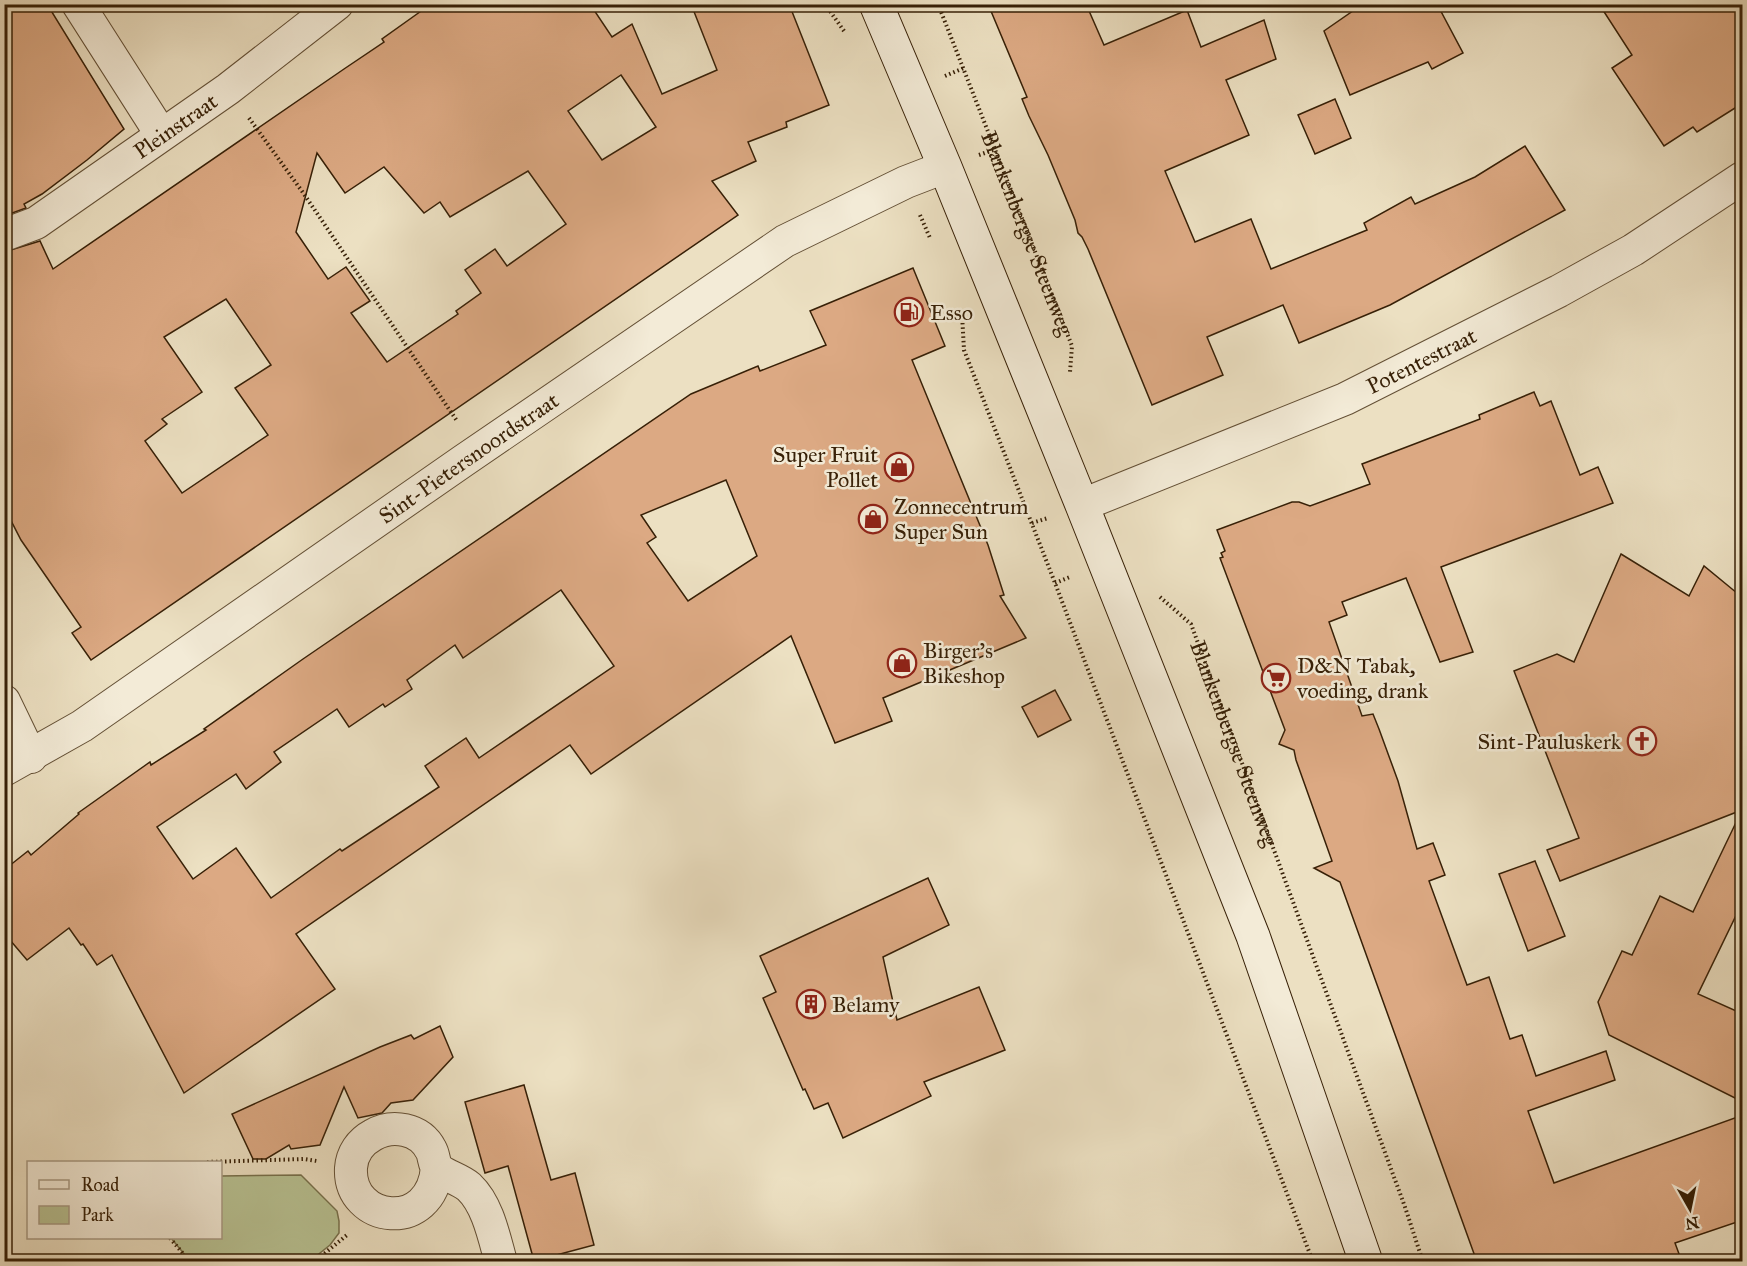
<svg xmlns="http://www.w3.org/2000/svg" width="1747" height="1266" viewBox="0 0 1747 1266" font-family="'IM FELL Great Primer',serif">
<rect width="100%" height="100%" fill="#ece0c2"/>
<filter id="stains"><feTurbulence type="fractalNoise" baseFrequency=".00333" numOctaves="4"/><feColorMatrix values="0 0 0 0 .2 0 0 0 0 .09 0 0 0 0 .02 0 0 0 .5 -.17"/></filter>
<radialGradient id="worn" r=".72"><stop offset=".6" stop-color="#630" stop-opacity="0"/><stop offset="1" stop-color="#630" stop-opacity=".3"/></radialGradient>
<polygon fill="#b8c293" stroke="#78714d" stroke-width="1.5" points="301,1175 337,1211 339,1221 339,1233 330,1245 310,1261 190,1261 171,1238 220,1238 221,1176"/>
<g fill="#dca983" stroke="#372007" stroke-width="1.5" fill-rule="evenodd">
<polygon points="4,4 47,4 124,129 87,160 42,194 24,204 26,208 4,216"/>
<path d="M438,4H590L612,37L632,24L662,94L717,70L691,4H789L829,105L786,122L787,127L748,142L756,161L712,181L738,215L91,660L72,633L81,627L21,540L4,507V252L40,241L53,269L344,69L384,42L382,39L424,9L429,11ZM621,75L656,127L602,160L568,111ZM317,153L345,193L384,167L424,213L440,202L450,217L528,171L566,224L507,266L495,249L465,270L481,293L456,311L458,314L387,362L351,313L370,301L346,267L328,279L296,232ZM226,299L271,365L235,388L268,435L182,493L145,441L167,424L162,419L202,392L164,337Z"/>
<polygon points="988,4 1086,4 1104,45 1187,10 1201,47 1264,20 1276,59 1226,80 1249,135 1165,171 1195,242 1251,219 1271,269 1367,230 1364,223 1411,197 1415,204 1475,177 1525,146 1565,210 1390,305 1299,343 1283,305 1207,337 1223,375 1152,405 1088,249 1082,237 1078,233 1075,220 1048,155 1029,116 1022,99 1027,97"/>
<polygon points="1363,4 1437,4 1463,53 1432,69 1428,62 1350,95 1324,31"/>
<polygon points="1599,4 1743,4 1743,103 1697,132 1693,127 1664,146 1612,68 1632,55"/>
<polygon points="1335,99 1351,138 1315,154 1298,115"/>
<path d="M913,268L945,346L912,360L988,545L1004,595L1000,596L1026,638L883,698L892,721L835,743L791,636L591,774L570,745L296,934L335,989L184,1093L112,955L97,965L83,944L81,945L69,928L27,960L4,933V870L28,851L31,855L79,814L78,813L150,762L151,765L206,730L204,729L303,659L691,394L758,366L760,371L826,345L810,311ZM726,480L757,556L688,601L647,543L656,537L641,515ZM561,590L614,666L479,758L466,738L425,766L439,787L342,851L340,849L271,898L236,848L193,879L157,827L236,774L246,789L281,762L274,752L337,709L349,727L383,704L385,707L412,689L407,680L455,645L463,658Z"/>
<polygon points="1534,392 1540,406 1551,401 1580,475 1598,467 1613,503 1441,567 1473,652 1440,662 1406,578 1342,602 1347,615 1329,622 1362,716 1373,714 1379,729 1398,781 1417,849 1433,843 1445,875 1429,881 1467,985 1489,977 1510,1039 1522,1035 1536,1076 1606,1051 1615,1080 1528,1111 1554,1183 1743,1115 1743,1220 1675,1243 1682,1262 1477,1262 1340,882 1314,868 1332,861 1296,760 1294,750 1279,744 1285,730 1220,558 1223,557 1221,553 1225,551 1217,530 1292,502 1299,502 1310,506 1370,484 1362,464 1480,419 1479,415"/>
<polygon points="1621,554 1689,596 1704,566 1743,598 1743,901 1698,994 1743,1014 1743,1102 1609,1035 1598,1002 1622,951 1632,955 1660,896 1693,912 1742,810 1560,881 1547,850 1579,838 1514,671 1557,654 1574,662"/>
<polygon points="1055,690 1071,720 1038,737 1022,707"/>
<polygon points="1535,861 1565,936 1528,951 1499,874"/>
<polygon points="928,878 949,925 883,957 897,1020 979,987 1005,1050 924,1082 931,1096 843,1138 828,1103 814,1109 805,1089 803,1090 763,998 776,992 760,956"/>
<polygon points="440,1026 453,1057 413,1100 391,1103 382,1113 358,1118 344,1087 320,1145 291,1149 289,1145 266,1159 253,1159 232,1114 380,1047 411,1035 414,1039"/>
<polygon points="524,1085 551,1180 575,1173 594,1245 534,1261 508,1166 485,1173 465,1102"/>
</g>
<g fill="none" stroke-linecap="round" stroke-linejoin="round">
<g stroke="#645036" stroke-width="34">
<g id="street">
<polyline points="78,4 161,134"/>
<path id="s3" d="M4,235L36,223L228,89L337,4"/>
<path id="s4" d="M1082,505L1345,399L1559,291L1633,250L1742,178"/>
<polyline points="4,701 31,757"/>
<path id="s5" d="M4,770L82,726L463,461L785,241L906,182L945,167"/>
<path d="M437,1167C432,1234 348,1223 351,1168C352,1154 360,1142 373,1135C392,1124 420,1128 431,1150C434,1155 434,1164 437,1168C445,1176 460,1179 469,1187C488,1205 494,1237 501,1262"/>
</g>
</g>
<g stroke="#372007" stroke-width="35">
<polyline id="secondary" points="876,4 945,167 1082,505 1253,936 1366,1262"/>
</g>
<g stroke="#372007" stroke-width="4" stroke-dasharray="1.5 3" stroke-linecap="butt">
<polyline points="825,4 844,31"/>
<path id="s1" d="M938,4L1072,346L1070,372"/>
<polyline points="945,76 964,68"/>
<polyline points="249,118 304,194 457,421"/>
<polyline points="979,155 996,149"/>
<polyline points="920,215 930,238"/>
<polyline points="962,314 964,350 1055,583 1313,1262"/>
<polyline points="1032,523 1048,518"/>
<polyline points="1055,583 1070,577"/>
<path id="s2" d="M1160,597L1191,624L1405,1207L1423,1262"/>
<polyline points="207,1162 304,1159 317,1161"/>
<polyline points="170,1238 190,1262"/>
<polyline points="314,1262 347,1235"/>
</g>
<use href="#street" stroke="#f3ebd7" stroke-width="32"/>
<use href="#secondary" stroke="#f3ebd7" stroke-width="33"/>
</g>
<defs>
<g id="fuel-ring" transform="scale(1.5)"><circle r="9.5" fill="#f3ebd7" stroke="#8f2418" stroke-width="1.5"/><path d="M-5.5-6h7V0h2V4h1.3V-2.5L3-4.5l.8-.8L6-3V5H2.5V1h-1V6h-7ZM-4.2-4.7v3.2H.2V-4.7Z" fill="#8f2418"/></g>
<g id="shop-ring" transform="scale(1.5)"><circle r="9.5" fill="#f3ebd7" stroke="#8f2418" stroke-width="1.5"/><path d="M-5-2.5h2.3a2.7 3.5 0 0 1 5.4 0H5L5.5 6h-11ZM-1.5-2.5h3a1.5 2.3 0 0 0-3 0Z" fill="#8f2418"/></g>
<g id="supermarket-ring" transform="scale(1.5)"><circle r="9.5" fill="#f3ebd7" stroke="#8f2418" stroke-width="1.5"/><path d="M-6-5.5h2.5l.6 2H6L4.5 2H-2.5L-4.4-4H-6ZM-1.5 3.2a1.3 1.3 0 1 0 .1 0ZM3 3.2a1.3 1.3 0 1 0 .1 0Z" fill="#8f2418"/></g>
<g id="church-ring" transform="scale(1.5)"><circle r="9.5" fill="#f3ebd7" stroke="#8f2418" stroke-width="1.5"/><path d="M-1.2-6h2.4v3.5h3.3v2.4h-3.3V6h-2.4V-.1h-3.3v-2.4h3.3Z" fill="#8f2418"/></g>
<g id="building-ring" transform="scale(1.5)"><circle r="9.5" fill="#f3ebd7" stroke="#8f2418" stroke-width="1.5"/><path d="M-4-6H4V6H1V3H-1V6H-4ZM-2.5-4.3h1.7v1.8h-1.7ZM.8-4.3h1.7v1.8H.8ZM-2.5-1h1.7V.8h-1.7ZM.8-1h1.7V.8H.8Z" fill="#8f2418"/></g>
</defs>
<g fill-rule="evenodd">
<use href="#fuel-ring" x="909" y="312"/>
<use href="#shop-ring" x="899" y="467"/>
<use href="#shop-ring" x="873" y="519"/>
<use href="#shop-ring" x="902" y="663"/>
<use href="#supermarket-ring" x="1276" y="678"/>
<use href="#church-ring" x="1642" y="741"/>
<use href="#building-ring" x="811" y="1004"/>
</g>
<g text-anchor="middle" stroke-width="5" stroke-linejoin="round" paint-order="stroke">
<g font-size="22" fill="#372007" stroke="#f3ebd7">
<text dy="8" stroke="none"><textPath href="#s3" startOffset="204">Pleinstraat</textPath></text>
<text dy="8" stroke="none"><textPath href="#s1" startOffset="246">Blankenbergse Steenweg</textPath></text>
<text dy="8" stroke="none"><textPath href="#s4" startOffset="369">Potentestraat</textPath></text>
<text dy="8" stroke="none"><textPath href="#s5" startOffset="560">Sint-Pietersnoordstraat</textPath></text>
<text dy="8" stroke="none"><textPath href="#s2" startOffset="168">Blankenbergse Steenweg</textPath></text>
</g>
<g font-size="22" fill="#372007" stroke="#f3ebd7" text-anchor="start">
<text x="930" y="320">Esso</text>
<text x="878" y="462" text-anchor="end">Super Fruit<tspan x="878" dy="25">Pollet</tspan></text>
<text x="894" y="514">Zonnecentrum<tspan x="894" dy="25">Super Sun</tspan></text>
<text x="923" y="658">Birger's<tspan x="923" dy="25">Bikeshop</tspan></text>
<text x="1297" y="673">D&amp;N Tabak,<tspan x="1297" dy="25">voeding, drank</tspan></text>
<text x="1621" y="749" text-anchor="end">Sint-Pauluskerk</text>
<text x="832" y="1012">Belamy</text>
</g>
</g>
<rect width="1747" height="1266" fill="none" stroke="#ece0c2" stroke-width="24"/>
<rect x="6" y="6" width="1735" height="1254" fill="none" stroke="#372007" stroke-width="3"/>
<rect x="12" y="12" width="1723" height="1242" fill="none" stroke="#372007" stroke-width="1.5"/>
<rect x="27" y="1161" width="195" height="78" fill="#f3ebd7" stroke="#a89a84" stroke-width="1.5"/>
<rect x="39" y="1180" width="30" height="9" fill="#f3ebd7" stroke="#a89a84" stroke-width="1.5"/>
<text x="81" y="1191" font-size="18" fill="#372007">Road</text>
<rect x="39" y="1206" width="30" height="18" fill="#b8c293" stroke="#a89a84" stroke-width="1.5"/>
<text x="81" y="1221" font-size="18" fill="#372007">Park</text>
<g transform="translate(1690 1209) rotate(171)" stroke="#f3ebd7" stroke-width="4.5" paint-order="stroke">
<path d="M0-4.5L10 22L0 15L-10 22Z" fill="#372007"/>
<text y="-9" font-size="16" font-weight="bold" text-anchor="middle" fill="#372007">N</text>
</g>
<rect width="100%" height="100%" filter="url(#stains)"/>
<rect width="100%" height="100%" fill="url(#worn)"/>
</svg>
